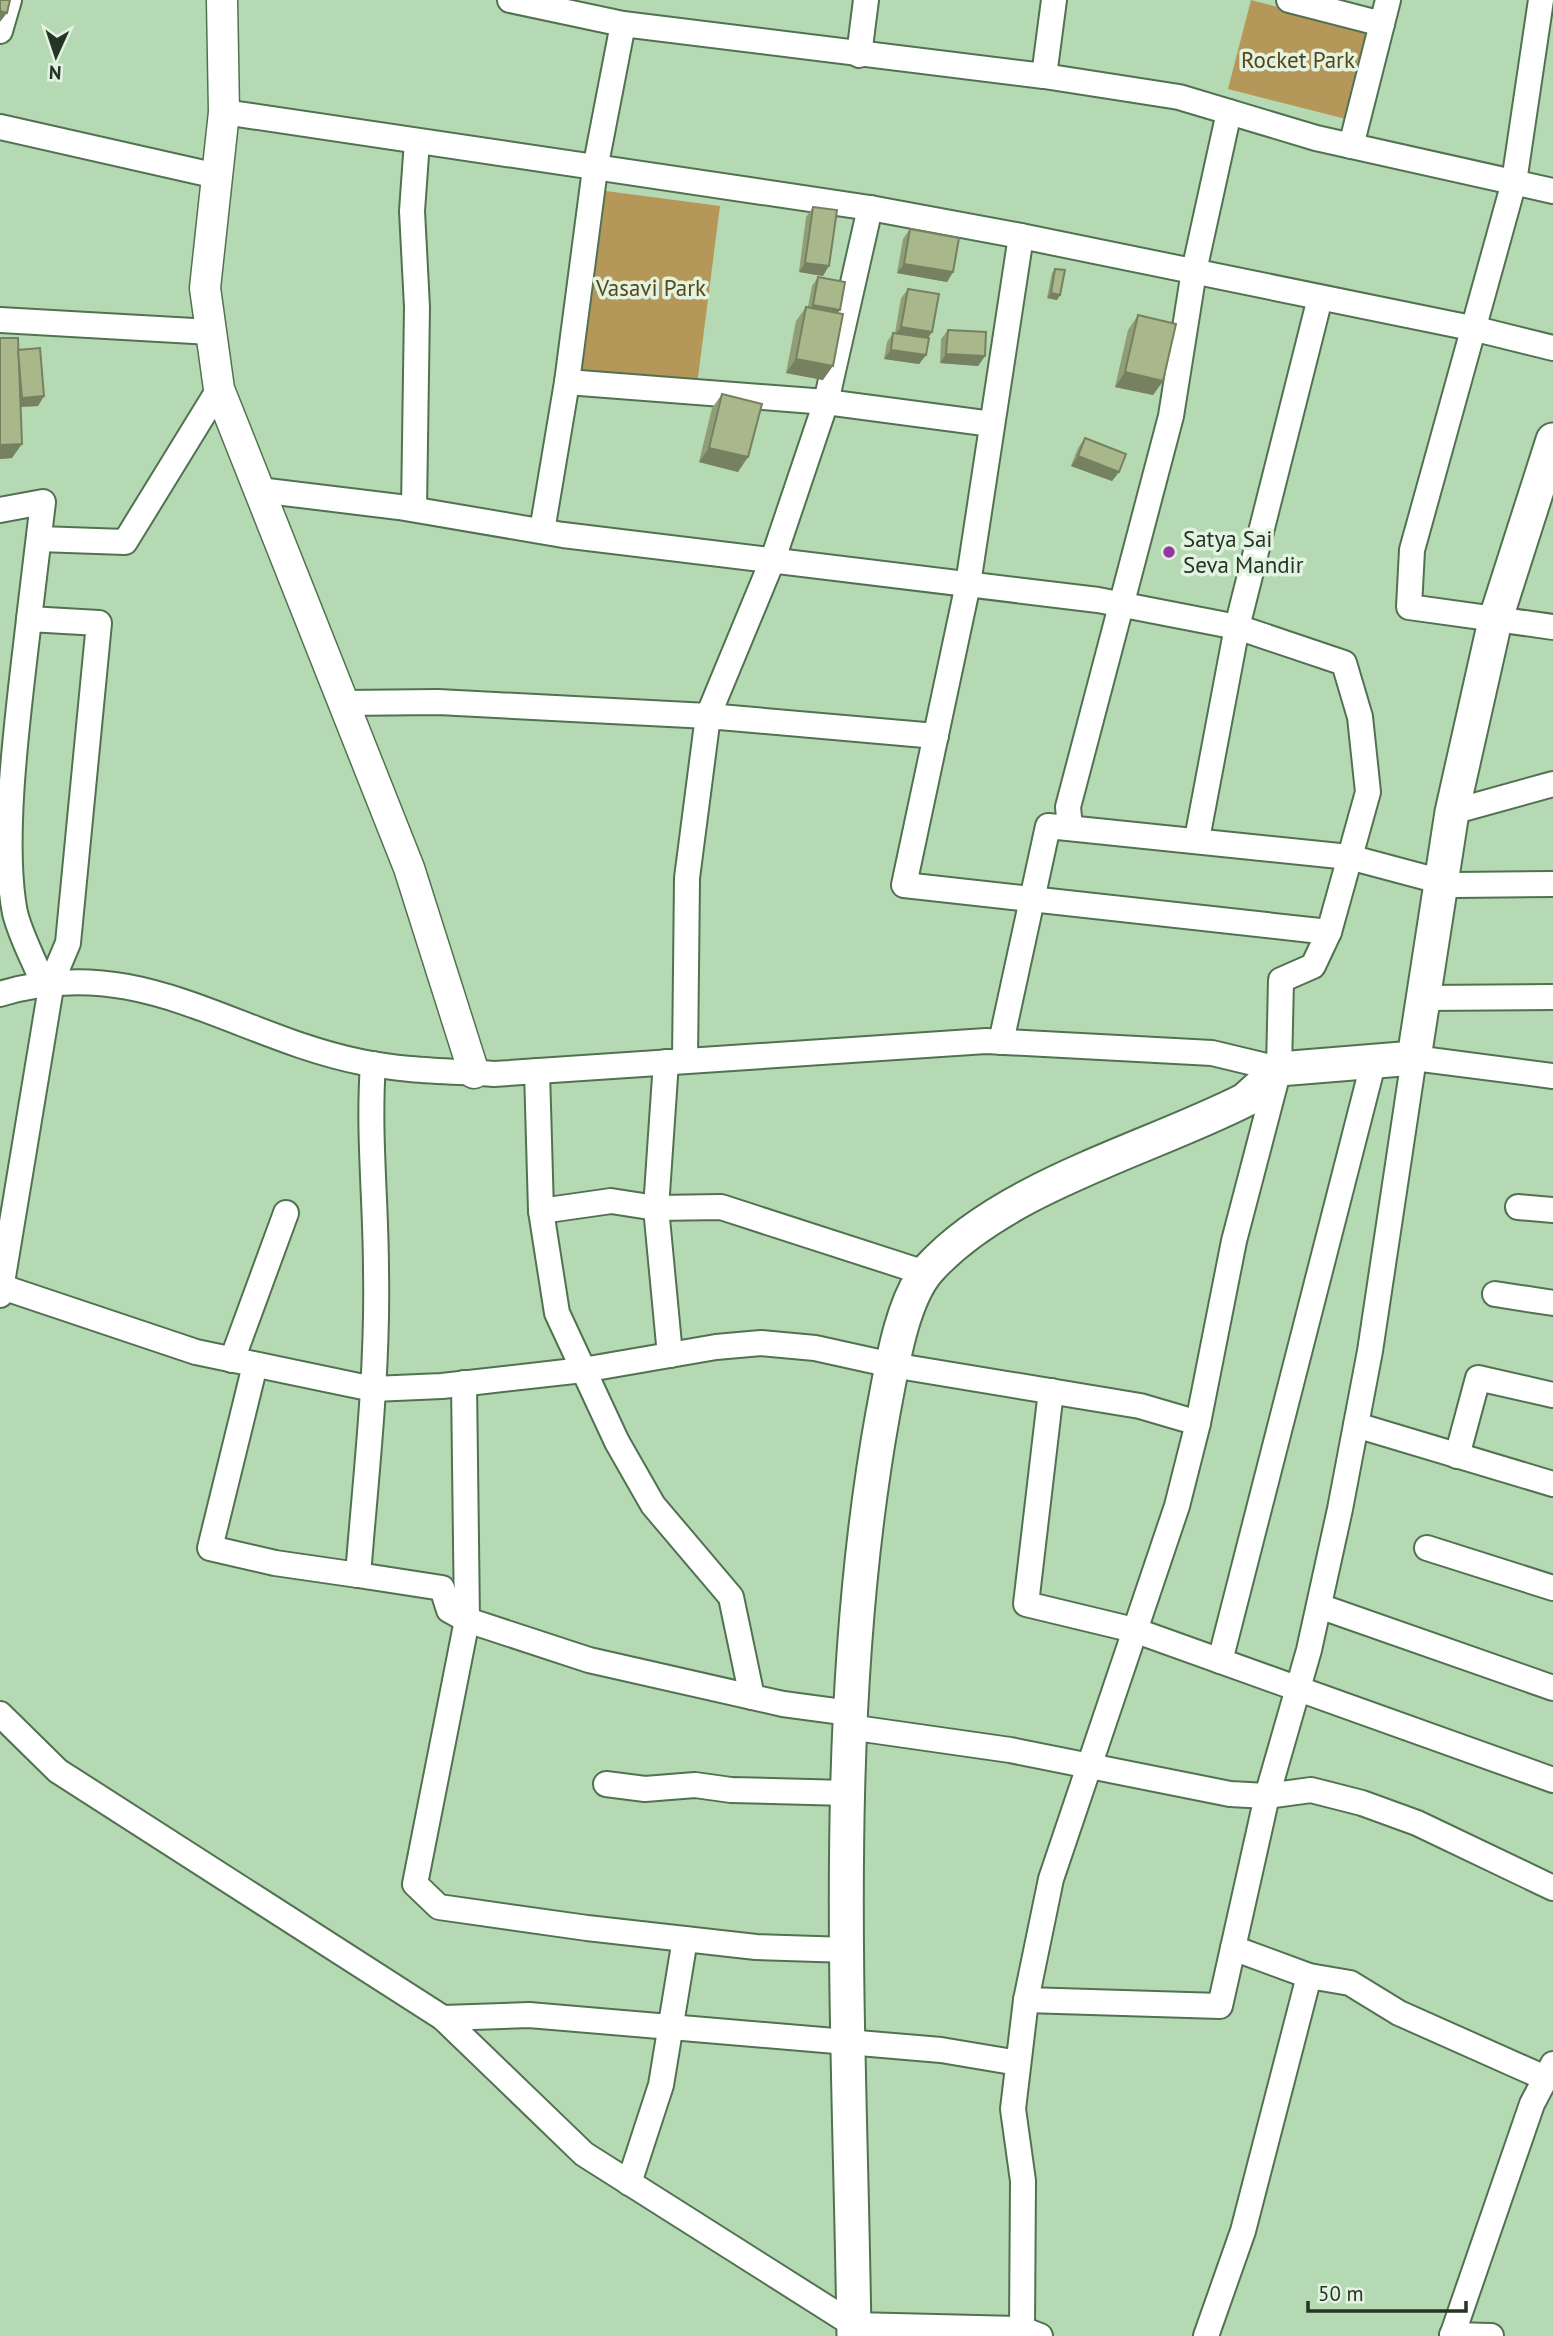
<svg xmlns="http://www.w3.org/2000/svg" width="1553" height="2336" viewBox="0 0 1553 2336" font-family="'PT Sans',sans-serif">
<rect width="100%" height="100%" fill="#b5d9b3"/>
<g fill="#b5975a">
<polygon points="1251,0 1369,31 1346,119 1228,89"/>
<polygon points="606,191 720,206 697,385 582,370"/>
</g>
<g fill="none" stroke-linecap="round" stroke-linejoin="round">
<g stroke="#517250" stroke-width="28">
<g id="minor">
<polyline points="510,0 623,24 1044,76 1179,97 1316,138 1553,191"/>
<polyline points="1289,0 1382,24"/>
<polyline points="1541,0 1514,182 1412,550 1409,607 1553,627"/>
<polyline points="0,31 9,0"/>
<polyline points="859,55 866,0"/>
<polyline points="1044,76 1054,0"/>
<polyline points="224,112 870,208 1021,236 1476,329 1553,348"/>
<polyline points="0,127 217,176"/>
<polyline points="1351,146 1388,0"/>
<polyline points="1021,236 968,584 904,885 1329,932"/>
<polyline points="0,320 211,332"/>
<polyline points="567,382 826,402 992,424"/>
<polyline points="259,490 399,507 563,535 1098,600 1237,627 1344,663 1360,717 1368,792 1329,932 1313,966 1281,980 1279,1069 1234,1241 1198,1423 1177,1506 1051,1879 1026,2000 1013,2109 1023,2181 1022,2329"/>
<polyline points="414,509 417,307 412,211 417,141"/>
<polyline points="0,510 43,502 29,619 99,623 68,943 52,981 0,1295"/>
<polyline points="542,531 567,382 595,169 623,24"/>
<polyline points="39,539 125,542 219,389"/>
<path d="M29,619C20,701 0,836 15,913C21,937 34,960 43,983"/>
<polyline points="344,703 438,702 708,716 773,559 826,402 870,208"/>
<polyline points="1452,812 1553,784"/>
<polyline points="1070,828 1068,807 1171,416 1194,271 1229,112"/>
<polyline points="1197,839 1237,627 1320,298"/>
<path d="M0,994C138,951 233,1036 361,1062C404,1071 450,1071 494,1074L986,1041L1212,1053L1279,1069"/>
<polyline points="1423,998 1553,997"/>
<polyline points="1001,1042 1048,826 1349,857 1454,885 1553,884"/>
<polyline points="685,1061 687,878 708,716 936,736"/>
<polyline points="666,1062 656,1208 670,1355"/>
<path d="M373,1064C368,1133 376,1202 376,1271C378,1373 366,1474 358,1575L442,1588L449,1610L467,1620L589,1660L783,1704L850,1713"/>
<polyline points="537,1071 541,1211 557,1313 617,1442 653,1505 731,1597 752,1697"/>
<polyline points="1518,1207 1553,1210"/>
<polyline points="541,1211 611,1201 656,1208 721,1207 925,1273"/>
<polyline points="2,1287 196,1352 373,1389 442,1386 583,1370 716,1347 761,1343 815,1348 892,1365 1140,1406 1198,1423"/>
<polyline points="1495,1294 1553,1303"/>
<polyline points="232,1360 286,1213"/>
<polyline points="255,1365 210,1548 275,1563 358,1575"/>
<polyline points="464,1383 467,1620 415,1884 439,1907 587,1928 756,1947 848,1950"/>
<polyline points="1051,1391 1026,1604 1134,1630 1553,1780"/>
<polyline points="1356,1425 1553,1484"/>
<polyline points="1457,1456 1478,1378 1553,1395"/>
<polyline points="1427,1548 1553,1588"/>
<polyline points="1319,1606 1553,1688"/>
<polyline points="1220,1661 1374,1060"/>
<polyline points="0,1714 58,1771 443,2018 584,2154 854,2325 1022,2329 1040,2336"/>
<polyline points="849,1727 1010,1750 1230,1794 1267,1796 1311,1790 1362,1803 1417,1823 1553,1888"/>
<polyline points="606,1784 645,1789 695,1785 731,1790 847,1793"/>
<polyline points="1233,1948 1309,1976 1350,1983 1399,2013 1545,2078"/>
<polyline points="1026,2000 1220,2006 1267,1796 1309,1650 1340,1509 1370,1351 1414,1058 1553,1076"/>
<polyline points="443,2018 529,2015 941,2050 1018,2063"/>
<polyline points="629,2183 661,2085 685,1939"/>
<polyline points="1452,2335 1491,2336"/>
<polyline points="1206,2336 1243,2231 1309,1976"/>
<polyline points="1452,2336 1532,2104 1553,2064"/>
</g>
</g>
<g stroke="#517250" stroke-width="33">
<polyline id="tertiary" points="222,0 224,112 205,288 219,389 409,868 474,1073"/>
</g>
<g stroke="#517250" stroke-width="37">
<path id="secondary" d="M854,2336C850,2028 828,1717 883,1413C891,1372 901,1300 929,1269C1003,1187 1146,1150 1245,1100L1279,1069L1414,1058L1452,812L1495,621L1553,440"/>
</g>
<use href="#minor" stroke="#fff" stroke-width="24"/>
<use href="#tertiary" stroke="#fff" stroke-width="30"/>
<use href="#secondary" stroke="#fff" stroke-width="33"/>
</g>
<g fill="#909e78">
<polygon points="813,207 823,276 799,272 806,217"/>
<polygon points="910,229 953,272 947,282 897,273 903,239"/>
<polygon points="1055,269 1060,295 1057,300 1047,298 1052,273"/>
<polygon points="818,277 840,310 838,313 823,380 786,373 796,321 806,307 808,307 812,286"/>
<polygon points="908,289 932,332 928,338 926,355 919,364 884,359 887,342 893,333 895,333 901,298"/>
<polygon points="1138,315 1163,381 1153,395 1115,387 1128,330"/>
<polygon points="948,330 985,356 978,366 940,363 941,339"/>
<polygon points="0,338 18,350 44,396 38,406 21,407 12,458 0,459"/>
<polygon points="722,394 738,472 699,462 712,408"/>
<polygon points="1085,438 1119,472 1112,481 1071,466 1078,448"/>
</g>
<g fill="#768161">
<polygon points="0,11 7,13 0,22"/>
<polygon points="805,263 829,266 823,276 799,272"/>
<polygon points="904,264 953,272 947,282 897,273"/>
<polygon points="1051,293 1060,295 1057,300 1047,298"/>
<polygon points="813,305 840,310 833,319 806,315"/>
<polygon points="901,327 932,332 925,342 894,336"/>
<polygon points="891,350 926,355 919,364 884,359"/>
<polygon points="946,354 985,356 978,366 940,363"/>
<polygon points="796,359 833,366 823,380 786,373"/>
<polygon points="1125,372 1163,381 1153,395 1115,387"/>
<polygon points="44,396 38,406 16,407 22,398"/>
<polygon points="22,444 12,458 0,459 0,445"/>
<polygon points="709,448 748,457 738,472 699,462"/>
<polygon points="1078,456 1119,472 1112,481 1071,466"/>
</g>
<g fill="#a8b88b" stroke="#768161" stroke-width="2">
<polygon points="0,0 10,0 7,13 0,11"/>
<polygon points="813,207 837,210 829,266 805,263"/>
<polygon points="910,229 959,238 953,272 904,264"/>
<polygon points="1055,269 1065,270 1060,295 1051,293"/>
<polygon points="818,277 845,282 840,310 813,305"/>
<polygon points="908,289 939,294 932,332 901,327"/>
<polygon points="806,307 843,314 833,366 796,359"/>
<polygon points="1138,315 1176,324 1163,381 1125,372"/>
<polygon points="948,330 986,332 985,356 946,354"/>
<polygon points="893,333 929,338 926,355 891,350"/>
<polygon points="0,338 18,338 22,444 0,445"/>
<polygon points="40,348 44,396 22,398 18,350"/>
<polygon points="722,394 762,404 748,457 709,448"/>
<polygon points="1085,438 1126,454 1119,472 1078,456"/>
</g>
<circle fill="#9537a0" stroke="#e2f4e1" stroke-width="2.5" cx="1169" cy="552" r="7"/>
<g text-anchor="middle" stroke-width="7" stroke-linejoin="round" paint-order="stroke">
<g font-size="23" fill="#5a4517" stroke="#e2f4e1">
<text x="1298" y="68">Rocket Park</text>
<text x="651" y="296">Vasavi Park</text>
</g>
<g font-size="23" fill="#263425" stroke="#e2f4e1" text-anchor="start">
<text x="1183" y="547">Satya Sai<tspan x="1183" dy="26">Seva Mandir</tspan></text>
</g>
</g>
<g transform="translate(56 56) rotate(183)" stroke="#e2f4e1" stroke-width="5" paint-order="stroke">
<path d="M0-5L12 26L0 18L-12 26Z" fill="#263425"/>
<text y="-10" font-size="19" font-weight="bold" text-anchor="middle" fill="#263425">N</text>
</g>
<path d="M1308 2301v10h158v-10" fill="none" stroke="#263425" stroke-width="3.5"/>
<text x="1318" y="2301" font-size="21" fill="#263425" stroke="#e2f4e1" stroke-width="5" paint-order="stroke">50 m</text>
</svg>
